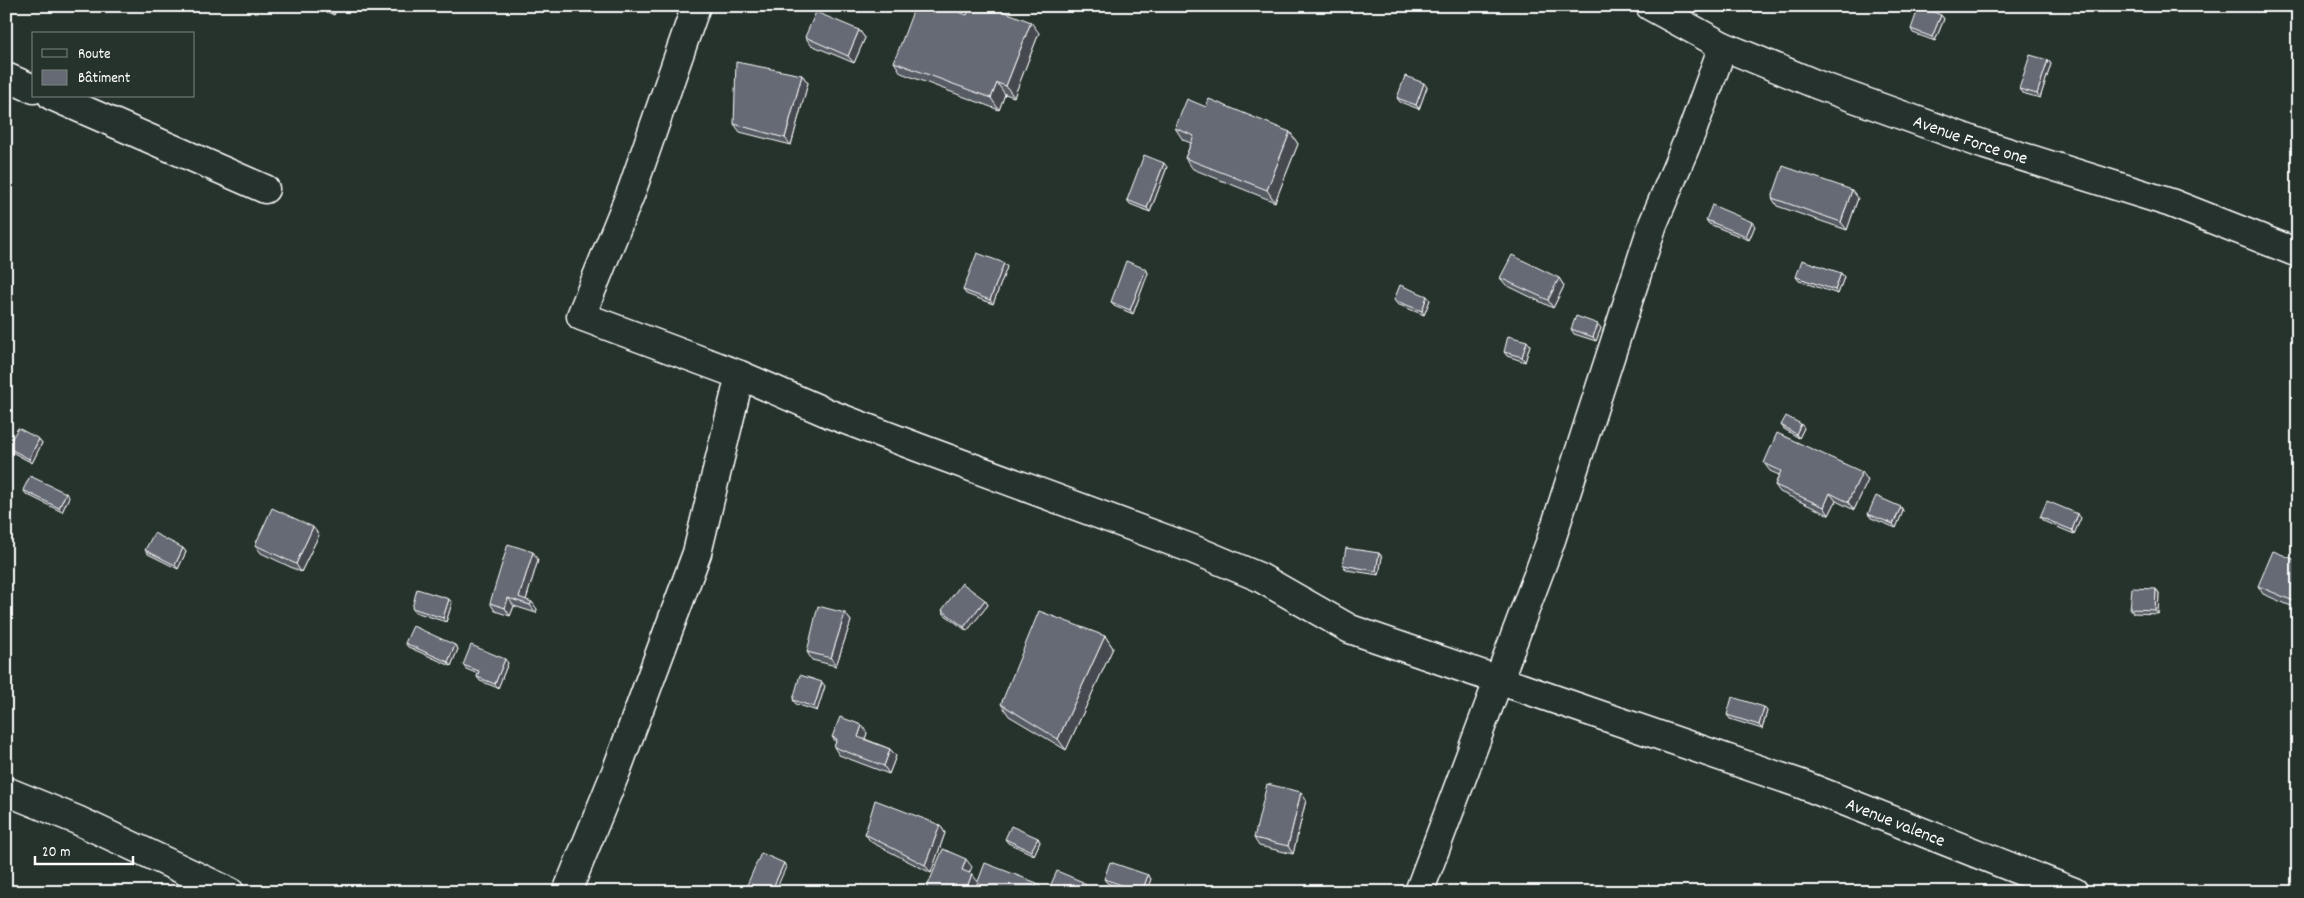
<svg xmlns="http://www.w3.org/2000/svg" width="2304" height="898" viewBox="0 0 2304 898" font-family="Dekko,sans-serif">
<rect width="100%" height="100%" fill="#26332d"/>
<filter id="ink" filterUnits="userSpaceOnUse"><feTurbulence type="fractalNoise" baseFrequency=".02" numOctaves="2"/><feDisplacementMap in="SourceGraphic" scale="10" xChannelSelector="R" yChannelSelector="G"/><feConvolveMatrix kernelMatrix="1 2 1 2 8 2 1 2 1" color-interpolation-filters="sRGB"/></filter>
<g filter="url(#ink)">
<g fill="none" stroke-linecap="round" stroke-linejoin="round">
<g stroke="#fff" stroke-width="31">
<g id="street">
<path id="s1" d="M696,6L632,190L581,316L740,375L830,414L917,447L1190,548L1259,577L1350,629L1801,784L2074,892"/>
<path id="s2" d="M1650,6L1723,46L1818,85L1985,145L2171,203L2298,253"/>
<polyline points="6,77 34,89"/>
<polyline points="52,96 265,189"/>
<polyline points="6,791 77,820 230,892"/>
<polyline points="567,892 617,769 697,553 740,375"/>
<polyline points="1419,892 1550,543 1653,224 1694,126 1723,46"/>
</g>
</g>
<use href="#street" stroke="#26332d" stroke-width="28"/>
</g>
<g fill="#575b64" stroke="#fff">
<polygon points="314,6 338,6 334,15"/>
<polygon points="967,15 1039,33 1014,97 1005,94 999,110 901,73 894,62"/>
<polygon points="1941,15 1944,19 1935,41 1913,33 1911,29"/>
<polygon points="859,30 865,38 854,63 811,45 805,37"/>
<polygon points="2048,60 2051,64 2040,98 2022,93 2019,89"/>
<polygon points="802,75 808,83 791,145 740,132 734,124"/>
<polygon points="1427,87 1419,109 1400,102 1397,98"/>
<polygon points="1206,107 1290,132 1298,144 1275,202 1193,169 1185,158 1191,143 1183,140 1175,128"/>
<polygon points="1167,167 1150,212 1130,204 1127,200"/>
<polygon points="1772,198 1858,198 1847,230 1777,206"/>
<polygon points="1706,220 1755,226 1749,240 1709,224"/>
<polygon points="1004,263 1007,267 993,304 966,294 963,290"/>
<polygon points="1146,269 1148,273 1133,314 1114,306 1111,302"/>
<polygon points="1841,273 1844,277 1838,294 1799,281 1796,277"/>
<polygon points="1500,278 1559,278 1564,286 1553,308 1506,285"/>
<polygon points="1394,300 1430,300 1424,315 1397,304"/>
<polygon points="1601,328 1596,341 1574,334 1571,329"/>
<polygon points="1530,345 1525,362 1507,356 1504,352"/>
<polygon points="1781,425 1804,428 1799,438 1784,429"/>
<polygon points="39,439 42,443 32,463 10,451 7,447"/>
<polygon points="1764,463 1868,480 1854,510 1836,501 1829,515 1780,492 1775,485 1779,475 1770,471"/>
<polygon points="23,490 69,497 62,512 26,494"/>
<polygon points="1901,507 1903,511 1896,528 1871,518 1868,514"/>
<polygon points="2040,517 2081,518 2074,534 2043,521"/>
<polygon points="319,535 301,572 261,553 255,545"/>
<polygon points="183,548 186,552 178,569 148,554 145,550"/>
<polygon points="533,552 538,560 526,600 537,609 536,613 514,606 510,616 495,611 490,603"/>
<polygon points="1379,553 1382,557 1379,575 1346,570 1343,565"/>
<polygon points="2298,561 2298,609 2263,594 2258,586"/>
<polygon points="2156,589 2159,593 2158,614 2133,613 2130,609"/>
<polygon points="985,600 988,605 967,631 944,614 942,610"/>
<polygon points="452,603 446,622 415,612 412,608"/>
<polygon points="845,613 851,621 836,666 812,660 807,652"/>
<polygon points="2298,626 2298,645 2295,644 2292,640"/>
<polygon points="1105,636 1113,648 1066,750 1009,716 1001,704"/>
<polygon points="405,643 455,645 458,649 451,666 408,647"/>
<polygon points="508,663 498,688 480,681 477,677 478,674 466,669 463,665"/>
<polygon points="825,686 817,711 796,704 793,700"/>
<polygon points="1767,711 1762,729 1730,719 1727,715"/>
<polygon points="867,733 865,739 890,749 896,756 889,774 839,755 834,747 836,742 832,737"/>
<polygon points="1306,800 1293,854 1259,846 1254,838"/>
<polygon points="940,825 945,833 931,873 871,842 865,834"/>
<polygon points="1038,838 1040,842 1034,855 1008,843 1005,839"/>
<polygon points="1148,875 1151,879 1146,892 1132,892 1107,883 1104,879"/>
</g>
<g fill="#474a51" stroke="#fff">
<polygon points="328,6 338,6 334,15"/>
<polygon points="1941,15 1944,19 1935,41 1932,37"/>
<polygon points="1031,22 1039,33 1014,97 1006,86"/>
<polygon points="859,30 865,38 854,63 848,56"/>
<polygon points="2048,60 2051,64 2040,98 2037,94"/>
<polygon points="802,75 808,83 791,145 785,138"/>
<polygon points="997,83 1005,94 999,110 991,98"/>
<polygon points="1424,83 1427,87 1419,109 1416,105"/>
<polygon points="1290,132 1298,144 1275,202 1267,190"/>
<polygon points="1164,163 1167,167 1150,212 1147,208"/>
<polygon points="1852,190 1858,198 1847,230 1841,222"/>
<polygon points="1752,222 1755,226 1749,240 1746,236"/>
<polygon points="1004,263 1007,267 993,304 990,300"/>
<polygon points="1146,269 1148,273 1133,314 1130,310"/>
<polygon points="1841,273 1844,277 1838,294 1835,290"/>
<polygon points="1559,278 1564,286 1553,308 1548,300"/>
<polygon points="1427,296 1430,300 1424,315 1422,311"/>
<polygon points="1598,324 1601,328 1596,341 1593,337"/>
<polygon points="1527,341 1530,345 1525,362 1522,357"/>
<polygon points="1801,424 1804,428 1799,438 1796,434"/>
<polygon points="39,439 42,443 32,463 29,459"/>
<polygon points="1862,472 1868,480 1854,510 1848,502"/>
<polygon points="66,493 69,497 62,512 59,508"/>
<polygon points="1830,493 1836,501 1829,515 1824,507"/>
<polygon points="1901,507 1903,511 1896,528 1893,524"/>
<polygon points="2078,514 2081,518 2074,534 2072,530"/>
<polygon points="313,527 319,535 301,572 296,564"/>
<polygon points="183,548 186,552 178,569 175,565"/>
<polygon points="533,552 538,560 525,603 519,597"/>
<polygon points="1379,553 1382,557 1379,575 1376,571"/>
<polygon points="2156,589 2159,593 2158,614 2155,610"/>
<polygon points="508,598 514,606 510,616 505,608"/>
<polygon points="449,599 452,603 446,622 443,618"/>
<polygon points="985,600 988,605 967,631 964,627"/>
<polygon points="532,602 537,609 536,613 530,605"/>
<polygon points="845,613 851,621 836,666 831,658"/>
<polygon points="1105,636 1113,648 1066,750 1058,739"/>
<polygon points="455,645 458,649 451,666 448,662"/>
<polygon points="505,659 508,663 498,688 495,684"/>
<polygon points="822,682 825,686 817,711 814,707"/>
<polygon points="1764,707 1767,711 1762,729 1759,725"/>
<polygon points="862,725 867,733 863,745 858,737"/>
<polygon points="890,749 896,756 889,774 884,766"/>
<polygon points="1301,792 1306,800 1293,854 1288,846"/>
<polygon points="940,825 945,833 931,873 925,865"/>
<polygon points="1038,838 1040,842 1034,855 1031,851"/>
<polygon points="966,859 972,867 967,878 962,870"/>
<polygon points="784,863 786,867 775,892 771,892"/>
<polygon points="972,874 978,882 974,892 965,892"/>
<polygon points="1148,875 1151,879 1146,892 1142,892"/>
<polygon points="1083,882 1086,886 1084,892 1079,892"/>
<polygon points="1037,883 1043,890 1042,892 1034,892"/>
</g>
<g fill="#656a74" stroke="#fff">
<polygon points="915,6 943,6 967,15 970,6 990,6 1031,22 1006,86 997,83 991,98 894,62"/>
<polygon points="1919,6 1941,15 1932,37 1911,29"/>
<polygon points="816,12 859,30 848,56 805,37"/>
<polygon points="2030,55 2048,60 2037,94 2019,89"/>
<polygon points="736,62 802,75 785,138 734,124"/>
<polygon points="1405,76 1424,83 1416,105 1397,98"/>
<polygon points="1187,99 1206,107 1209,99 1290,132 1267,190 1185,158 1194,136 1175,128"/>
<polygon points="1144,155 1164,163 1147,208 1127,200"/>
<polygon points="1783,166 1852,190 1841,222 1772,198"/>
<polygon points="1712,205 1752,222 1746,236 1706,220"/>
<polygon points="977,253 1004,263 990,300 963,290"/>
<polygon points="1512,255 1559,278 1548,300 1500,278"/>
<polygon points="1802,260 1841,273 1835,290 1796,277"/>
<polygon points="1126,261 1146,269 1130,310 1111,302"/>
<polygon points="1400,285 1427,296 1422,311 1394,300"/>
<polygon points="1576,316 1598,324 1593,337 1571,329"/>
<polygon points="1508,336 1527,341 1522,357 1504,352"/>
<polygon points="1786,416 1801,424 1796,434 1781,425"/>
<polygon points="18,428 39,439 29,459 7,447"/>
<polygon points="1777,433 1862,472 1848,502 1830,493 1824,507 1775,485 1781,471 1764,463"/>
<polygon points="30,476 66,493 59,508 23,490"/>
<polygon points="1876,496 1901,507 1893,524 1868,514"/>
<polygon points="2047,501 2078,514 2072,530 2040,517"/>
<polygon points="272,508 313,527 296,564 255,545"/>
<polygon points="154,533 183,548 175,565 145,550"/>
<polygon points="508,544 533,552 519,597 532,602 530,605 508,598 505,608 490,603"/>
<polygon points="1346,548 1379,553 1376,571 1343,565"/>
<polygon points="2273,551 2298,561 2298,603 2258,586"/>
<polygon points="962,583 985,600 964,627 942,610"/>
<polygon points="2132,588 2156,589 2155,610 2130,609"/>
<polygon points="417,589 449,599 443,618 412,608"/>
<polygon points="818,606 845,613 831,658 807,652"/>
<polygon points="1039,611 1105,636 1058,739 1001,704"/>
<polygon points="413,626 455,645 448,662 405,643"/>
<polygon points="2298,626 2298,642 2292,640"/>
<polygon points="471,645 505,659 495,684 477,677 479,671 463,665"/>
<polygon points="800,675 822,682 814,707 793,700"/>
<polygon points="1732,697 1764,707 1759,725 1727,715"/>
<polygon points="840,717 862,725 858,737 890,749 884,766 834,747 837,739 832,737"/>
<polygon points="1267,784 1301,792 1288,846 1254,838"/>
<polygon points="875,800 940,825 925,865 865,834"/>
<polygon points="1011,826 1038,838 1031,851 1005,839"/>
<polygon points="943,849 966,859 962,870 972,874 965,892 925,892"/>
<polygon points="761,853 784,863 771,892 744,892"/>
<polygon points="1110,862 1148,875 1142,892 1104,879"/>
<polygon points="985,863 1037,883 1034,892 974,892"/>
<polygon points="1057,871 1083,882 1079,892 1048,891"/>
<polygon points="1118,889 1126,892 1117,892"/>
</g>
</g>
<g text-anchor="middle" stroke-width="5" stroke-linejoin="round" paint-order="stroke">
<g font-size="18" fill="#fff" stroke="#26332d">
<text dy="6" stroke="none"><textPath href="#s2" startOffset="348">Avenue Force one</textPath></text>
<text dy="6" stroke="none"><textPath href="#s1" startOffset="1741">Avenue valence</textPath></text>
</g>
</g>
<rect width="2304" height="898" fill="none" stroke="#26332d" stroke-width="25"/>
<rect x="12" y="12" width="2279" height="873" fill="none" stroke="#fff" stroke-width="2" filter="url(#ink)"/>
<rect x="32" y="32" width="162" height="65" fill="#26332d" stroke="#7d8581"/>
<rect x="42" y="49" width="25" height="8" fill="#26332d" stroke="#7d8581"/>
<text x="78" y="58" font-size="15" fill="#ffffff">Route</text>
<rect x="42" y="70" width="25" height="15" fill="#656a74" stroke="#7d8581"/>
<text x="78" y="82" font-size="15" fill="#ffffff">Bâtiment</text>
<path d="M35 856v8h98v-8" fill="none" stroke="#ffffff" stroke-width="2.5"/>
<text x="42" y="856" font-size="15" fill="#ffffff" stroke="#26332d" stroke-width="4" paint-order="stroke">20 m</text>
</svg>
